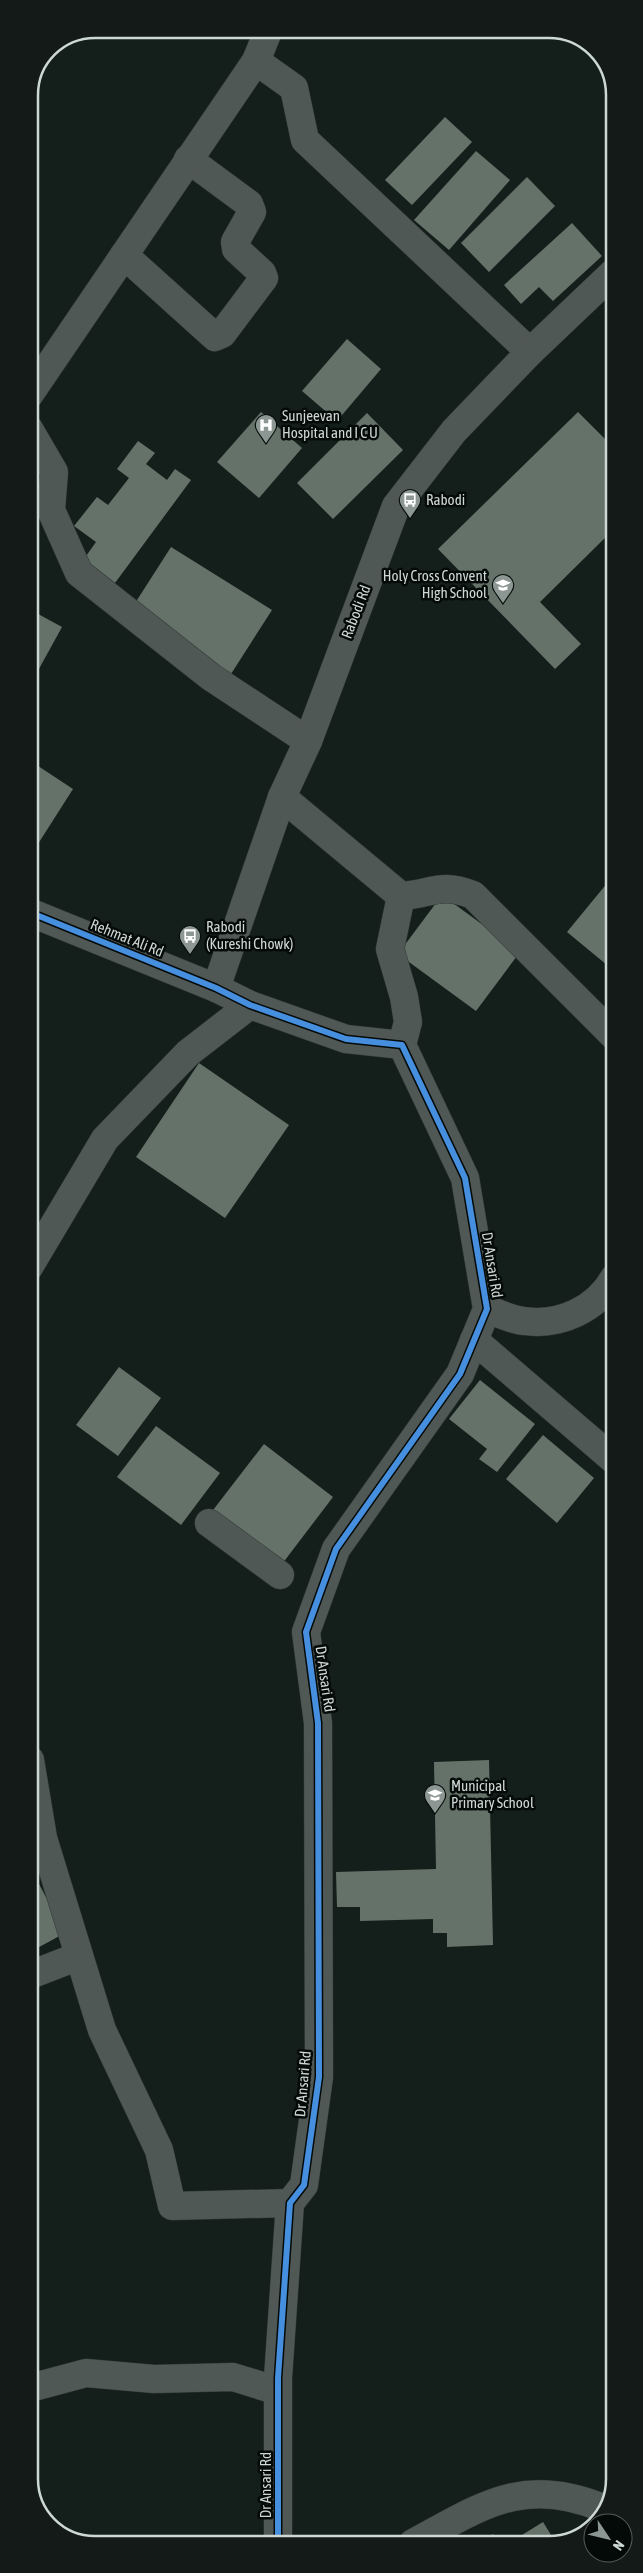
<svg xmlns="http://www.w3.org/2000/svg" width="643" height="2573" viewBox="0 0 643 2573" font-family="'Asap Condensed',sans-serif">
<rect width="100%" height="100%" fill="#141f1c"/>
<g fill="#657269">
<polygon points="445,117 472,142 412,205 385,180"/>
<polygon points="476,151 510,180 449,250 414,220"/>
<polygon points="527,177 555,206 489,272 461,243"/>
<polygon points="572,223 602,256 553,301 539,287 521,304 504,285"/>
<polygon points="347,339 381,369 337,421 302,391"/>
<polygon points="261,412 302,448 259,498 217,462"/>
<polygon points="578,412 613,447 613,536 610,533 540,602 581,644 555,669 438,549"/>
<polygon points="367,413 403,450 333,519 297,483"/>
<polygon points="138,441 155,453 146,464 167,480 175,469 191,480 115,583 84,559 96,542 74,526 97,497 108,505 129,478 117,469"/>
<polygon points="171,547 272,610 231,674 130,611"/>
<polygon points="29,609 62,627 29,687"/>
<polygon points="29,760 73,789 29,858"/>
<polygon points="613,876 613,970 567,932"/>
<polygon points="442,895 520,952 476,1011 398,954"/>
<polygon points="199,1063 289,1125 225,1218 136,1157"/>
<polygon points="119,1367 161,1398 118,1456 76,1425"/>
<polygon points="480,1380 535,1424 497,1472 479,1459 487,1449 449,1419"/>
<polygon points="156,1426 220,1473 181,1525 117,1477"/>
<polygon points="543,1435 594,1478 557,1523 506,1479"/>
<polygon points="264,1444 333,1497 279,1568 210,1514"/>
<polygon points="489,1760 493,1945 447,1947 447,1933 433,1933 433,1919 360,1921 360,1907 337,1907 336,1872 436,1869 434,1762"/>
<polygon points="38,1882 65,1933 30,1952 30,1886"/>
<polygon points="543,2522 556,2543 509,2543"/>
<polygon points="493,2534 499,2543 462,2543 474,2536 478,2543"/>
</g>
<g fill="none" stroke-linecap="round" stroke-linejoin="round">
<g stroke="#323a37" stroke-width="29">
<g id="minor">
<polyline points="256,61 294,88 305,140 530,352"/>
<polyline points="124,255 215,337 222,334 264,278 262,273 236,249 235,242 252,212 249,204 188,159"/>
<polyline points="29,395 256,61 269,29"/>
<polyline points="29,429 54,472 51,510 79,573 211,677 308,741"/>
<path d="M282,797L401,896C433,894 439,882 473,895L614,1036"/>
<polyline points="401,896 390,949 404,997 408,1022 402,1045"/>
<polyline points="29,912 216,988 250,1005 346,1039 402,1045 465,1178 487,1309 460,1374 336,1549 306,1632 318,1723 319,2077 304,2185 290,2203 278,2378 278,2544"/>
<polyline points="216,988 282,797 308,741 396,506 454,431 530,352 613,273"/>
<polyline points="29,1267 105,1139 188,1053 250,1005"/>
<path d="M487,1309C498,1313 511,1320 524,1321C559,1326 596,1310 614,1278"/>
<polyline points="474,1340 614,1460"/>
<polyline points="209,1523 280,1575"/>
<polyline points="30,1760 43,1838 102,2030 159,2150 172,2206 290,2203"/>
<polyline points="30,1975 79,1956"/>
<polyline points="30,2388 86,2373 154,2379 233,2377 278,2391"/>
<path d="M413,2543C482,2506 523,2475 603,2508"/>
</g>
</g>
<use href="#minor" stroke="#505856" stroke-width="28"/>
<g stroke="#040a08" stroke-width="9">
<polyline id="cycleway" points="29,912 216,988 250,1005 346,1039 402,1045 465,1178 487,1309 460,1374 336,1549 306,1632 318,1723 319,2077 304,2185 290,2203 278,2378 278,2544"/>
</g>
<use href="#cycleway" stroke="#468fdf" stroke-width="6"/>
</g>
<defs>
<g id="hospital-pin" transform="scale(1.125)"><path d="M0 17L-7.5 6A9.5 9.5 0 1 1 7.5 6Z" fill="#8c9794" stroke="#040a08"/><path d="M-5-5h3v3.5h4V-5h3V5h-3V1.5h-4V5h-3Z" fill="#fff"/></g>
<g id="bus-pin" transform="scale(1.125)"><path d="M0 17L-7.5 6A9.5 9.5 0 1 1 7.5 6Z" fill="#8c9794" stroke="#040a08"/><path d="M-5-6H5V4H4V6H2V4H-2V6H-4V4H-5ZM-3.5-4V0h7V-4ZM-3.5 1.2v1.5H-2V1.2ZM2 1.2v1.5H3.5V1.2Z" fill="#fff"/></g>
<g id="school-pin" transform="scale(1.125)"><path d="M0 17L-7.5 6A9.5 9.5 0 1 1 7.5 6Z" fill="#8c9794" stroke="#040a08"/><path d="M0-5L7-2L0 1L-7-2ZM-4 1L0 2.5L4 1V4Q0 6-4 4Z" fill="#fff"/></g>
</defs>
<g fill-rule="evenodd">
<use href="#hospital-pin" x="266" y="425"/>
<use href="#bus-pin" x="410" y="500"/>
<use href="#school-pin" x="503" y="585"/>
<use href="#bus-pin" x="190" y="936"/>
<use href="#school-pin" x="435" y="1795"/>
</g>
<g text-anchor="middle" stroke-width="5" stroke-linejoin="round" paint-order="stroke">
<g font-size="15" fill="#cdd8d5" stroke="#040a08" text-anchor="start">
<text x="282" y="421">Sunjeevan<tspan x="282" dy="17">Hospital and I C U</tspan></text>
<text x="426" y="505">Rabodi</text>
<text x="487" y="581" text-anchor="end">Holy Cross Convent<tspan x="487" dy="17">High School</tspan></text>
<text x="206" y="932">Rabodi<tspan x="206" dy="17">(Kureshi Chowk)</tspan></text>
<text x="451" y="1791">Municipal<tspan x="451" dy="17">Primary School</tspan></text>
</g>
<g font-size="15" fill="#cdd8d5" stroke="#040a08">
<text transform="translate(356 612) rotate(-69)" y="5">Rabodi Rd</text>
<text transform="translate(127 938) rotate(22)" y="5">Rehmat Ali Rd</text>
<text transform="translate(492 1265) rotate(81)" y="5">Dr Ansari Rd</text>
<text transform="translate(325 1679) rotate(82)" y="5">Dr Ansari Rd</text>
<text transform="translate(303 2084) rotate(-85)" y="5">Dr Ansari Rd</text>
<text transform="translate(266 2485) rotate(-90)" y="5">Dr Ansari Rd</text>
</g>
</g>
<path d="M0 0H643V2573H0ZM95 38H549A57 57 0 0 1 606 95V2479A57 57 0 0 1 549 2536H95A57 57 0 0 1 38 2479V95A57 57 0 0 1 95 38Z" fill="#141a18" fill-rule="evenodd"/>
<path fill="none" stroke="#cdd8d5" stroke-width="2.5" d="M95 38H549A57 57 0 0 1 606 95V2479A57 57 0 0 1 549 2536H95A57 57 0 0 1 38 2479V95A57 57 0 0 1 95 38Z"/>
<g transform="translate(608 2538) rotate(125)"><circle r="24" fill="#040a08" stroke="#545c5a"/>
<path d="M0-4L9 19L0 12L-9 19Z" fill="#8c9794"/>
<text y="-8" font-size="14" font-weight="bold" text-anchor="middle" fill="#cdd8d5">N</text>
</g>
</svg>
